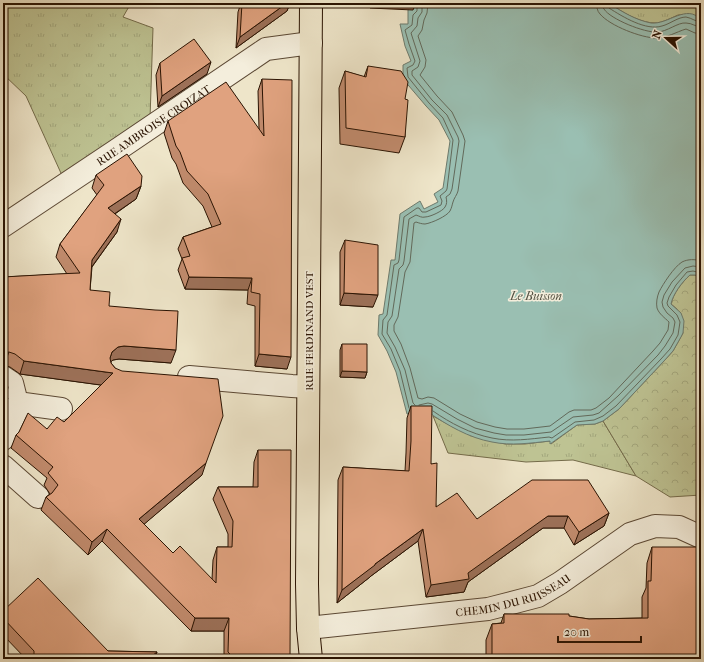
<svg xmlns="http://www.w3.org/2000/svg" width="704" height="662" viewBox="0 0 704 662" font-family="'IM FELL French Canon',serif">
<defs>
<pattern id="grass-tufts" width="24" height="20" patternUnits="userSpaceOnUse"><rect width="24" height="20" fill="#bec393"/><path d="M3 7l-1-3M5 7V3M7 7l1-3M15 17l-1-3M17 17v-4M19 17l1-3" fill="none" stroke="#a3a77d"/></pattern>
<pattern id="forest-crowns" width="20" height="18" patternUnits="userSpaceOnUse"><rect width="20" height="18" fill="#bec393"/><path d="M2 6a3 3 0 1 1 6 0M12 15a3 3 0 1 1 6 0" fill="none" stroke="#a3a77d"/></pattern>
</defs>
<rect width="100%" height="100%" fill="#eee5c9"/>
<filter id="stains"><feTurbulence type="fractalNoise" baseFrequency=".005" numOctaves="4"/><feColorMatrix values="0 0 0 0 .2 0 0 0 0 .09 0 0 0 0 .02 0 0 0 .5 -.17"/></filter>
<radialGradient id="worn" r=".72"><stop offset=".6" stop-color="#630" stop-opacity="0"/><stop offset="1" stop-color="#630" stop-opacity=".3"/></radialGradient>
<g fill="url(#grass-tufts)" stroke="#746b4a">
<polygon points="3,3 131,3 123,17 153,28 150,119 65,182 26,96 3,74"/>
<path d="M609,3H701V20L699,18C693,17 683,14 678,15C671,18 664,22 657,23C641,24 622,12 609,3Z"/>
<polygon points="433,416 453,427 472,436 505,444 525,444 550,441 551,444 577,425 595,424 603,421 636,476 573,460 526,462 448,453"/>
</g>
<path fill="url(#forest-crowns)" stroke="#746b4a" d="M690,275H695L701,277V495L670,497L636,476L603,421L619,409L664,361L673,351L683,333L677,309L671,304C673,294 682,282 690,275Z"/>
<path fill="#9abfb2" stroke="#6d7a6c" d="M413,3H609C622,12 636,20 651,23C668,25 687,3 701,20V277L695,275H690C682,282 673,294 671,304L681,313L684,321L683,333L681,337L673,351L664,361L619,409L603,421L595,424L577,425L550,444V441C531,443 511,446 492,442C469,438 447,425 428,412L427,413L407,414L396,372L387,351L378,335L379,315L383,314L391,260H395L400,214L420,201L424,209L438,202L434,194L443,188L450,141L439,120L426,106L403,79V65L411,61L405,46L400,24H408V10Z"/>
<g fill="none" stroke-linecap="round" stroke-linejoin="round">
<g stroke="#62695a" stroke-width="1">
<path d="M428,3L427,13L424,20L422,30L418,36L426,60L425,67L420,75L437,96L452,112L463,135L465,141L458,191C457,195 454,198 453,202C452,205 452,207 450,211C447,216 432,223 425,224C422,224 419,223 416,222L414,223L410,262L405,272L398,317L394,325V331L401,344L410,368L418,398L422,399L428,397L434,398L460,414L477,422L495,427L507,429H524L550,426L569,412L574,410H591L596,408L609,398L653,351L660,343L668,330L669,322C665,318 659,314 657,308C656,303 657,297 659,292C663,284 674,267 682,262C688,259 695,259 701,261"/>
<path d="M596,3C597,7 597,11 600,14C610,26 642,38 656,38C667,38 676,32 686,29L695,33H701"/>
<path d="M602,3C603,6 602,7 604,9C610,19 645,33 657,32C667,32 678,22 686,23C692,23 696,27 701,27"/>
<path d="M607,3L608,6L609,8C623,17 646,31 662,26C670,24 678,17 686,17C692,18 696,22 701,22"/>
<path d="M415,405L413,403L405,370L395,347L387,333L388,322L392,316L399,269L403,265L404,261L409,219L416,215C419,216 422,218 425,217C430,217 443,211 445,207C447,204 447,201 446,197L450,194L452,189L459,141L458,137L447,115L432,100L412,75V71L418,67L420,61L411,33L417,26L418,18L422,12V3"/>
<polyline points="419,405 428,403 432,404 457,419 475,428 494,433 506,435 524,435 551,432 573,417 593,415 599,413 618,396 658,355 665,346 673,333 675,322 673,318 667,313 663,307 662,302 664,295 672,282 685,268 693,266 701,267"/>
<polyline points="409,408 400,371 391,349 382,334 383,320 387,315 394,265 398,263 399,260 404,217 417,208 419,208 422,212 426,212 441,205 442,201 440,196 446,191 447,189 453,140 443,118 429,103 408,77 407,68 413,65 415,61 409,44 405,30 412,25 413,15 417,11 417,3"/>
<path d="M433,411C450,423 471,434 492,438C511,442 530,439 549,437L552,438L575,422L594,420L603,416L616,406L661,359L670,349L678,335L680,322L677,315L668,306L667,303L669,297L676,285L687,272L693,271L701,273"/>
</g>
<g stroke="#5b4834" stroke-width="24">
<g id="minor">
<path id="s1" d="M3,226L114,152L266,49L311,43"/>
<polyline points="3,377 12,383 17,403 16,412 3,439"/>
<polyline points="189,377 292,386 308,387"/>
<polyline points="17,403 61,409"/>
<polyline points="3,466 38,497"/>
<path id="s2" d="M308,628L488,609L538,596L560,583L630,534L655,526L679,527L701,537"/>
</g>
</g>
<g stroke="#2a1302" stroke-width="24">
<polyline id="major" points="311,3 307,584 308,628 311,659"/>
</g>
<use href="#minor" stroke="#f4eedc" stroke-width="22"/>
<use href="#major" stroke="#eee5c9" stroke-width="22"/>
</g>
<g fill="#c18b6d" stroke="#2a1302">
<polygon points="241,3 290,3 287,11 236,48 238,12"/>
<polygon points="160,63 207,74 158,107 156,75"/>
<polygon points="368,66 405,99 405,137 399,153 340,144 339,88 345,71 364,77"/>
<polygon points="262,79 287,369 255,366 255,306 247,304 248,290 185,289 178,270 182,259 178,249 183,237 212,227 203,206 183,183 176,164 172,158 164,133 168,121 259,129 258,91"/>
<polygon points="96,175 141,186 136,199 115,214 117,232 92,267 90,290 109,306 171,363 119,359 113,360 111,361 111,363 202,475 144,524 173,553 212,579 213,560 217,547 228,547 228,534 213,499 218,487 253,487 254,462 258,450 290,659 224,659 224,631 191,631 102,541 88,555 41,510 46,497 50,494 44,485 47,478 11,448 16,435 47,429 64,422 101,385 20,374 10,367 4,365 3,277 67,274 56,257 60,244 97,195 92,188"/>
<polygon points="345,240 373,307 340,305 340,252"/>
<polygon points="342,344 367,372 365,378 340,377 340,350"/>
<polygon points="411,406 431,464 436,507 477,519 609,513 604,526 574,545 564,528 543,528 468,582 464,592 426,597 418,541 371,576 370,577 337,603 338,480 343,467 405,471 406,453 407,418"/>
<polygon points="652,547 701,659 486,659 486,640 492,624 501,623 504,614 569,616 589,619 642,618 642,597 646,588 647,563"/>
<polygon points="3,611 108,651 157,652 154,659 26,659 3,635"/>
</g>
<g fill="#9d7159" stroke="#2a1302">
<polygon points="287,3 290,3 287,11 236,48 240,37"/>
<polygon points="372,3 416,3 413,10 370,8"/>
<polygon points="211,62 207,74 158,107 162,96"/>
<polygon points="141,186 136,199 104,221 108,208"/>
<polygon points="121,219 117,232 88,272 92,260"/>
<polygon points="189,277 252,278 248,290 185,289"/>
<polygon points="344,293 378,295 373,307 340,305"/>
<polygon points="124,346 176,350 171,363 119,359 113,360 108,364 112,352 118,347"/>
<polygon points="9,352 4,365 3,365 3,353"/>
<polygon points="259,354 291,357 287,369 255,366"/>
<polygon points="24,361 113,373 108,386 20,374"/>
<polygon points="342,371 367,372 365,378 340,377"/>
<polygon points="206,463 202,475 135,532 139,519"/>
<polygon points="609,513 604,526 574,545 579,532"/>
<polygon points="548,516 568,516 564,528 543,528 468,582 464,592 426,597 431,585"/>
<polygon points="107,529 102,541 88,555 92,542"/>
<polygon points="423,529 418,541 371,576 370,577 337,603 342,590 375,564"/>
<polygon points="195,618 229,618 224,631 191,631"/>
<polygon points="157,652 154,659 148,659"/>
<polygon points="492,656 496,656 495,659 491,659"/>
</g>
<g fill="#e0a27f" stroke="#2a1302">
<polygon points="242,3 287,3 240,37"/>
<polygon points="194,39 211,62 162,96 160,63"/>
<polygon points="368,66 401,71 408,82 405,99 408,100 405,137 346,128 345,71 366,77"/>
<polygon points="262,79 292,80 291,357 259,354 260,294 251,292 252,278 189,277 182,258 190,256 183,237 221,224 208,194 187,171 180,152 176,146 168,121 226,82 264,136"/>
<polygon points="127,154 142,176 141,186 108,208 121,219 92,260 90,290 110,292 109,306 155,310 178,311 176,350 124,346 118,347 112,352 110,358 111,363 115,368 122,371 218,379 223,416 206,463 139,519 173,553 180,546 216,583 217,547 232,547 233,521 218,487 258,487 258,450 291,450 290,659 235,659 228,652 229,618 195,618 107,529 92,542 46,497 52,493 58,485 48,473 53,467 16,435 19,432 28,413 47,429 57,417 64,422 113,373 24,361 15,354 9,352 3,353 3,277 56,274 80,273 60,244 104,185 96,175"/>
<polygon points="345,240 378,245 378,295 344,293"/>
<polygon points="342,344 367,344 367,372 342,371"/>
<polygon points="3,376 6,378 8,388 4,395 8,398 3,407"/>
<polygon points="411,406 432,406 431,464 437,463 436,507 457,493 477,519 532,480 588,480 609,513 579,532 568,516 548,516 468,573 469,579 431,585 423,529 375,564 375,565 342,590 343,467 409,471 411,441"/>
<polygon points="652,547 701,547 701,659 496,659 496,656 492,656 492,624 504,623 504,614 569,614 569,616 589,619 648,618 648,581 651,581"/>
<polygon points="38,578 108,651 157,652 148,659 34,659 34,651 3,618 3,611"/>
</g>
<g text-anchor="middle" stroke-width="3" stroke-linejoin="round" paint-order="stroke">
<g font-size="11" fill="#2a1302" stroke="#f4eedc">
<text dy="4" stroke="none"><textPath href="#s1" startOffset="181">RUE AMBROISE CROIZAT</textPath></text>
<text transform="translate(309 331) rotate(-90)" y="4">RUE FERDINAND VEST</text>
<text dy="4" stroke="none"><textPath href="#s2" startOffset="209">CHEMIN DU RUISSEAU</textPath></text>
</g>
<g font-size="12" font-style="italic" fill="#514f40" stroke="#f4eedc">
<text x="536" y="300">Le Buisson</text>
</g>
</g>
<rect width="704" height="662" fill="none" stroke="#eee5c9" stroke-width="16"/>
<rect x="4" y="4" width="696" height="654" fill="none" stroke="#2a1302" stroke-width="2"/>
<rect x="8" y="8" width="688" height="646" fill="none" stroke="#2a1302"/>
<g transform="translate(666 38) rotate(291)" stroke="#f4eedc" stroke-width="3" paint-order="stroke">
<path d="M0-3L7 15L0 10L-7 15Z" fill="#2a1302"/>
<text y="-6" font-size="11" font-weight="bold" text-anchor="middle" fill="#2a1302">N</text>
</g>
<path d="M558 636v6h83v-6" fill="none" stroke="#2a1302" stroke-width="2"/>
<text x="564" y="636" font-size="12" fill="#2a1302" stroke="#f4eedc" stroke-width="3" paint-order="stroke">20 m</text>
<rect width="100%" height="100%" filter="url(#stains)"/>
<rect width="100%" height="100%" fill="url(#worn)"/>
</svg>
